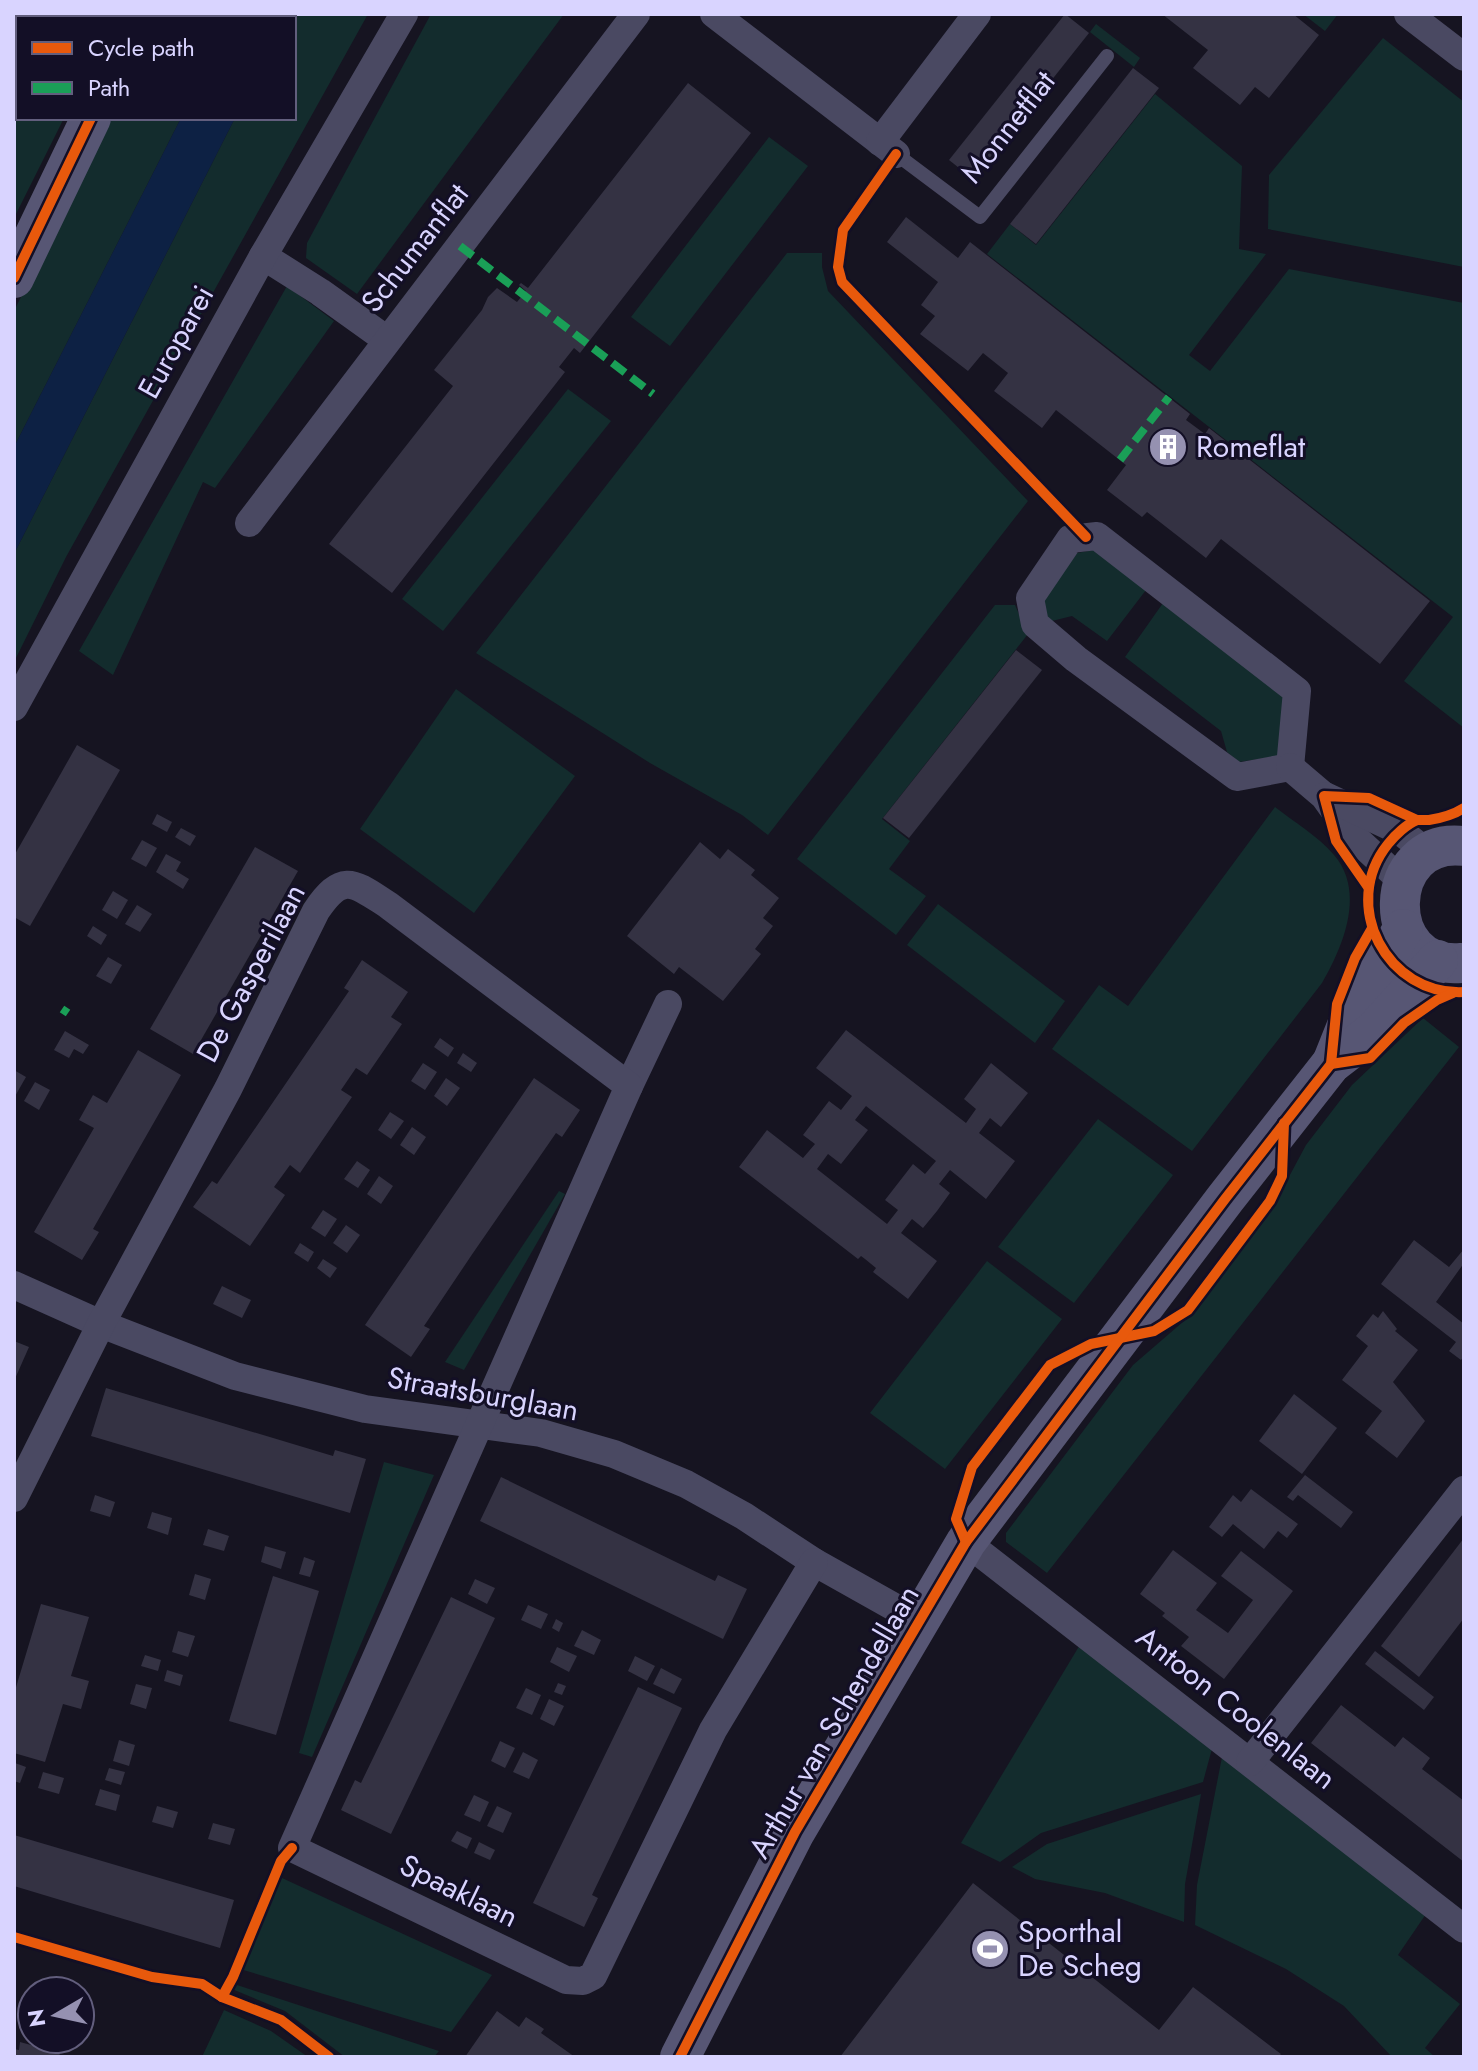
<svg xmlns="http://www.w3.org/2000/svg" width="1478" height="2071" viewBox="0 0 1478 2071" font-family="Jost,sans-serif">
<rect width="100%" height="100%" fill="#161421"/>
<g fill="#132c2d">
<polygon points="162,14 234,14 232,18 160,18"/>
<polygon points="288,14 368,14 66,557 14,662 14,554 235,118 294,118 294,18 286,18"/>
<polygon points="431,14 564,14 357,294 306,258 307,243"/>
<polygon points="1303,14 1338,14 1325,31"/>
<polygon points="1096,24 1140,58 1134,67 1090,32"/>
<polygon points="1383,38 1464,102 1464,267 1268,229 1269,175"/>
<polygon points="1155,94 1242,166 1239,249 1266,254 1189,355 1210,371 1289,269 1464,303 1464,728 1404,681 1453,617 987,254 1010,224 1036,245"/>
<polygon points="18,112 18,118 64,118 14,218 14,119"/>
<polygon points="110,118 181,118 14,447 14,311"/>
<polygon points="769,137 808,166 670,346 631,317"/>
<polygon points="787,253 822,253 822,267 828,291 1028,501 768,835 742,815 650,763 476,653"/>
<polygon points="287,286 334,321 215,488 203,482 113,675 79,651"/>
<polygon points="568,389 611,421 443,631 402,599"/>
<polygon points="1094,550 1146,590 1107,641 1072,616 1052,621 1045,615 1043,600 1077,553"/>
<polygon points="1163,603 1284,695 1279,756 1239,762 1227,752 1221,731 1125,657"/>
<polygon points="995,605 1015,605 1028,634 882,819 910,841 889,869 926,896 896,935 797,859"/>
<polygon points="456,689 575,776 474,913 360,829"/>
<path d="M1275,807C1294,822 1318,836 1334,855C1366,892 1343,947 1322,983L1192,1151L1052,1049L1099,985L1128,1006Z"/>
<polygon points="938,904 1065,1001 1035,1043 907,945"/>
<polygon points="1423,1018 1459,1047 1047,1573 1006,1542 1006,1533 1133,1365 1184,1321 1268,1216 1306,1145 1352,1085"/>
<polygon points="1098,1119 1173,1175 1074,1303 998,1247"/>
<polygon points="559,1191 565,1194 464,1370 445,1362"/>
<polygon points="987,1261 1062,1319 945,1469 870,1413"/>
<polygon points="384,1462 434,1475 312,1757 299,1753"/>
<polygon points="1081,1643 1213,1745 1203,1782 1041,1833 1000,1862 961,1843"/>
<polygon points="1223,1752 1426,1914 1398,1955 1460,2004 1425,2048 1435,2057 1392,2057 1344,2006 1286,1969 1195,1925 1197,1885"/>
<polygon points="1201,1794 1185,1884 1184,1922 1105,1893 1035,1879 1012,1867 1047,1844"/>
<polygon points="282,1878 492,1975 451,2032 240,1969"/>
<polygon points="234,1984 439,2051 434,2057 345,2057 285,2011 232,1989"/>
<polygon points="224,2010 271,2031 308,2057 202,2057"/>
</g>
<g fill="#0d2144">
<polygon points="14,14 74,14 72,18 18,18 18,112 14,119"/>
<polygon points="181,118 235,118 14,554 14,447"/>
</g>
<g fill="#343243" fill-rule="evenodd">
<polygon points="1065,14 1089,33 973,179 949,160"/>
<polygon points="1162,14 1293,14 1319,35 1269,98 1255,87 1240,105 1193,68 1208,50"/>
<polygon points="1133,68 1159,88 1036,244 1010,224"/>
<polygon points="688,83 751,133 580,353 574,348 559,367 565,372 392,593 329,544 453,386 434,370 482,310 488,297 497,288 517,302 526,291 519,285 521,283 528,288"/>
<polygon points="906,217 958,258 970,242 1190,414 1186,420 1205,434 1209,428 1430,601 1380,664 1221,539 1206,558 1147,512 1142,517 1107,490 1126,465 1056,410 1042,428 994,391 1008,373 983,353 968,371 920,334 935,316 921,305 938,282 887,242"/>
<polygon points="1016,650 1042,670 909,838 883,818"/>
<polygon points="77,745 120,770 30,926 14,917 14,856"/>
<polygon points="157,814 172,822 167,832 152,824"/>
<polygon points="181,828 196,836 190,846 175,837"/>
<polygon points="142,840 157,848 146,867 131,859"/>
<polygon points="700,842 720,859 728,849 755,870 751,875 779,898 763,918 773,926 755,949 761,954 723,1001 679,967 674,974 627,936"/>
<polygon points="255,847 298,871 193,1054 150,1029"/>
<polygon points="166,854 181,862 176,871 189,879 183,889 156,872"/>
<polygon points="113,891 128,900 117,919 102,910"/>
<polygon points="137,905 152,914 140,932 125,924"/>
<polygon points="93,926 107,935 101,945 87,936"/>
<polygon points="108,957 122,965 111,984 96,976"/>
<polygon points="362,960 408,992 391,1017 402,1024 367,1075 356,1068 341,1090 352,1097 300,1173 290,1165 274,1187 285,1195 250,1246 193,1207 212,1181 217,1184 349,991 344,988"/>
<path d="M846,1030L966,1123L976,1109L964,1099L991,1063L1028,1093L1001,1127L990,1118L979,1133L1015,1161L986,1199L950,1170L939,1184L950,1193L937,1211L923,1228L912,1219L901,1233L937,1261L908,1299L873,1272L876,1268L865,1259L861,1256L858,1259L739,1167L767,1130L803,1158L815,1144L803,1135L829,1101L841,1110L852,1096L816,1068ZM866,1106L936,1161L925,1174L913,1164L885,1200L898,1210L887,1224L817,1169L828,1154L841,1164L868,1130L855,1120Z"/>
<polygon points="65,1031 89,1045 83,1054 74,1049 69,1058 54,1050"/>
<polygon points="440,1038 454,1048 448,1057 434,1047"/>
<polygon points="138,1050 181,1075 93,1229 99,1232 82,1260 34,1232 94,1128 79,1120 93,1095 107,1103"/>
<polygon points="463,1053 477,1063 471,1072 457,1063"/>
<polygon points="423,1063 437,1072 425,1090 411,1081"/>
<polygon points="14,1070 26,1077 14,1098"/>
<polygon points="446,1078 460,1088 447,1106 434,1096"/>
<polygon points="534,1078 580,1110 562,1137 556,1133 473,1253 424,1326 430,1329 411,1357 365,1325"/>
<polygon points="35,1082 50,1090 39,1110 24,1101"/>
<polygon points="390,1112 404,1121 391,1139 378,1130"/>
<polygon points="412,1127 426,1137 414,1155 400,1145"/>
<polygon points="357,1161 370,1170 358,1188 344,1179"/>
<polygon points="379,1176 393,1186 381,1204 367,1194"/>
<polygon points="323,1210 337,1219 325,1237 311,1228"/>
<polygon points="346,1225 360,1235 347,1253 333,1243"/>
<polygon points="1414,1240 1449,1267 1464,1249 1464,1263 1436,1302 1464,1324 1464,1356 1461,1360 1449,1351 1456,1342 1381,1284"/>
<polygon points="300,1243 314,1252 308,1262 294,1253"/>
<polygon points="323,1259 337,1268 330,1278 317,1268"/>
<polygon points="222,1286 251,1300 242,1318 213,1304"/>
<polygon points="1383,1311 1397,1329 1395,1331 1418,1350 1393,1382 1425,1421 1397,1458 1365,1433 1382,1411 1342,1380 1368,1346 1356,1336 1373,1314 1378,1318"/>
<polygon points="14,1341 29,1347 14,1381"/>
<polygon points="106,1388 333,1456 335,1450 366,1459 350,1513 91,1436"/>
<polygon points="1294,1394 1337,1428 1302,1474 1259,1441"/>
<polygon points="1305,1475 1353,1512 1341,1528 1298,1495 1293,1501 1287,1497"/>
<polygon points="501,1477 715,1581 718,1575 747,1589 723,1639 480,1521"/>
<polygon points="1251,1489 1298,1524 1287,1538 1278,1531 1264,1549 1233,1524 1222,1537 1209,1527 1233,1495 1241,1502"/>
<polygon points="95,1495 115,1502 110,1517 90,1511"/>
<polygon points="152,1512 172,1518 168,1535 147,1528"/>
<polygon points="208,1529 229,1536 224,1551 203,1545"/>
<polygon points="1464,1538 1464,1618 1419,1677 1381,1646"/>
<polygon points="265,1546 286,1552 281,1569 261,1562"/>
<polygon points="1173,1550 1217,1583 1196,1610 1228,1633 1253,1600 1221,1576 1241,1551 1293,1591 1224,1679 1181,1646 1189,1637 1162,1616 1165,1613 1140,1594"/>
<polygon points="304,1557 315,1561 310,1577 299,1574"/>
<polygon points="195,1574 211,1579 205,1600 189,1595"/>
<polygon points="273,1576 319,1591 276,1735 229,1721"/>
<polygon points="475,1579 495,1588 487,1604 468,1594"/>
<polygon points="451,1597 495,1618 391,1834 341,1810 355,1780 361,1783"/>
<polygon points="41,1604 89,1617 71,1676 89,1681 81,1709 63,1704 45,1762 14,1753 14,1694"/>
<polygon points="528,1605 548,1614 541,1629 521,1620"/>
<polygon points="556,1619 563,1623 559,1632 552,1628"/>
<polygon points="582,1630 601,1640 594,1655 574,1646"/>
<polygon points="178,1631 195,1636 188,1657 172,1652"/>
<polygon points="557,1647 577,1656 569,1672 550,1662"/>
<polygon points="1375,1651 1434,1697 1424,1710 1365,1664"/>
<polygon points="145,1655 161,1660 158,1671 141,1666"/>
<polygon points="635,1656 655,1666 647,1681 628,1671"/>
<polygon points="661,1668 682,1679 674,1694 653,1684"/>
<polygon points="167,1670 183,1675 180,1686 164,1681"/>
<polygon points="558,1683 566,1686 562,1695 554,1692"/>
<polygon points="136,1684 152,1688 146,1709 130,1704"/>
<polygon points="638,1687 682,1708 592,1895 598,1898 584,1927 533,1903"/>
<polygon points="526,1688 541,1695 532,1715 516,1708"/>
<polygon points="549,1699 564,1706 554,1726 540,1719"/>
<polygon points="1341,1705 1395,1747 1403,1737 1430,1758 1422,1769 1464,1801 1464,1862 1311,1743"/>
<polygon points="119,1740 135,1745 129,1766 113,1761"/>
<polygon points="500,1741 515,1748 505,1768 491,1761"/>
<polygon points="523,1752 538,1760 529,1779 513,1772"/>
<polygon points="15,1763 26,1767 20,1783 14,1781"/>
<polygon points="109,1768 125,1772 121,1785 105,1780"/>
<polygon points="43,1772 64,1778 59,1794 38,1788"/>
<polygon points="100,1789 120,1795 116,1811 95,1805"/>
<polygon points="474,1795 489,1802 480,1822 464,1815"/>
<polygon points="157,1806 178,1812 173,1828 152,1822"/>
<polygon points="497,1806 512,1813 503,1833 487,1826"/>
<polygon points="213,1823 235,1829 230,1845 208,1839"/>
<polygon points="457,1831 472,1838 467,1849 451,1841"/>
<polygon points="14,1835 234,1900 220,1948 14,1886"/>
<polygon points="479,1842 495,1850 490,1860 474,1853"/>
<polygon points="973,1883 1159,2030 1193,1987 1281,2054 1278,2057 840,2057"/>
<polygon points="497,2011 519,2027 526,2017 544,2029 541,2033 575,2057 465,2057"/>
<polygon points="20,2042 60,2053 59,2057 14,2057 14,2049 19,2050"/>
</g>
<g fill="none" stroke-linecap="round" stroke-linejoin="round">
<polyline stroke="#4a4962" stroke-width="14" points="896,154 980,217 1107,56"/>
<g stroke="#4a4962" stroke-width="28">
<polyline points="714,14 896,154"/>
<polyline points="1408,14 1464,57"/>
<polyline points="880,142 977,14"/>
<polyline points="263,256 320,292 387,340"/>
<polyline points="249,523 636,14"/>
<polygon points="1097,536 1297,691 1290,767 1237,777 1076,659 1035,624 1030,598 1070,539"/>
<polyline points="14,707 263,256 404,14"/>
<polyline points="1290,767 1324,796 1352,835 1403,882"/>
<polyline points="1325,796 1400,831 1428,853"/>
<polyline points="629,1086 668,1004"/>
<polyline points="14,1285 101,1324 235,1376 365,1409 541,1433 614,1454 686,1484 744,1516 814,1562 919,1621"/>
<path d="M14,1498L101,1324L228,1089L316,911C343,871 354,883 388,905L629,1086L292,1848L566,1980L583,1981L593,1976L713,1730L814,1562"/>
<polyline points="966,1542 1464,1929"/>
<polyline points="1250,1762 1464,1490"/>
</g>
<g stroke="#575674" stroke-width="40">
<polyline points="141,18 143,14"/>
<polyline points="14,278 91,118"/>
<path d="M1461,963C1378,970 1380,836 1464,846"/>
<polyline points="1332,1063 1354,1008 1403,929"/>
<polyline points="680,2057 795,1832 966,1542 1225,1199 1331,1064 1374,1031 1438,960"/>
</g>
<g stroke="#1a9f57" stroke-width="8" stroke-dasharray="16 8" stroke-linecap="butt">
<polyline points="460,246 653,394"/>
<polyline points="1120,460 1169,397"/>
<polyline points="62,1009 68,1013"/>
</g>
<g stroke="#130f26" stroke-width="15">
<g id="cycleway">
<polyline points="896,154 843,230 838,267 842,282 1086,537"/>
<polyline points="14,278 91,118"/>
<path d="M1464,808C1453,815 1442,818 1429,820C1427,820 1418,820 1417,820C1407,824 1395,835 1388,844C1339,905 1387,996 1464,992"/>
<polyline points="1368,887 1336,841 1324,796 1369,798 1417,820"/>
<polyline points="1331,1064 1370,1058 1404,1023 1437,1000 1453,993"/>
<polyline points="966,1542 956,1519 972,1467 1050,1365 1091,1344 1154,1331 1188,1310 1270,1201 1282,1176 1284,1123"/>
<polyline points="14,1937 152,1977 202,1984 222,1997 281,2020 329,2057"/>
<polyline points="222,1997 233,1977 281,1861 292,1848"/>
<polyline points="680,2057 795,1832 966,1542 1225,1199 1331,1064 1337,1004 1355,958 1371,930"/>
</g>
</g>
<use href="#cycleway" stroke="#e8590c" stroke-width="10"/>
</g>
<defs>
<g id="building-disc" transform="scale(2)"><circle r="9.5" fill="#9591b1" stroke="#130f26"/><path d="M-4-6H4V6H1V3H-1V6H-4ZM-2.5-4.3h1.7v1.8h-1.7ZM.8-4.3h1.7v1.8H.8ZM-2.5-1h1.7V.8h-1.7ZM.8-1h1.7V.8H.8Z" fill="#fff"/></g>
<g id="stadium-disc" transform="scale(2)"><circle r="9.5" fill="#9591b1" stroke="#130f26"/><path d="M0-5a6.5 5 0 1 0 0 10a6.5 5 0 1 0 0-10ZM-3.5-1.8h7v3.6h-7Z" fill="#fff"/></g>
</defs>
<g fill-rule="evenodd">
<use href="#building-disc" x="1168" y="447"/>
<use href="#stadium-disc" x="990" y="1949"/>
</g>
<g text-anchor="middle" stroke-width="6" stroke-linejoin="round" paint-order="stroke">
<g font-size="30" fill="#d9d4ff" stroke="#130f26">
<text transform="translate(1008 127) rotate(-52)" y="10">Monnetflat</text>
<text transform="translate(415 248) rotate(-52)" y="10">Schumanflat</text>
<text transform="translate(176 342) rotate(-61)" y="10">Europarei</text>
<text transform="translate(251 973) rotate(-62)" y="10">De Gasperilaan</text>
<text transform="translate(483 1394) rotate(10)" y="10">Straatsburglaan</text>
<text transform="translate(1236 1708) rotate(38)" y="10">Antoon Coolenlaan</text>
<text transform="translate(834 1722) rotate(-60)" y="10">Arthur van Schendellaan</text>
<text transform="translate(459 1891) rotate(26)" y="10">Spaaklaan</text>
</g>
<g font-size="30" fill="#d9d4ff" stroke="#130f26" text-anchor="start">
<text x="1196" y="457">Romeflat</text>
<text x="1018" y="1942">Sporthal<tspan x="1018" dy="34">De Scheg</tspan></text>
</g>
</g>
<rect width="1478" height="2071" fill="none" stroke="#d9d4ff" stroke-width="32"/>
<rect x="16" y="16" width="280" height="104" fill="#130f26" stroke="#625e7d" stroke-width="2"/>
<rect x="32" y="42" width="40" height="12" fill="#e8590c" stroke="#625e7d" stroke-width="2"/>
<text x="88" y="56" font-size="24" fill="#d9d4ff">Cycle path</text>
<rect x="32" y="82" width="40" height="12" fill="#1a9f57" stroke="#625e7d" stroke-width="2"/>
<text x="88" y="96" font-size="24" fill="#d9d4ff">Path</text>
<g transform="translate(56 2015) rotate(261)"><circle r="38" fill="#130f26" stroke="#625e7d" stroke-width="2"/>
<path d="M0-6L14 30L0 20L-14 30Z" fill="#9591b1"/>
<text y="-12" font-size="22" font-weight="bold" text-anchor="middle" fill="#d9d4ff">N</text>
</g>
</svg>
